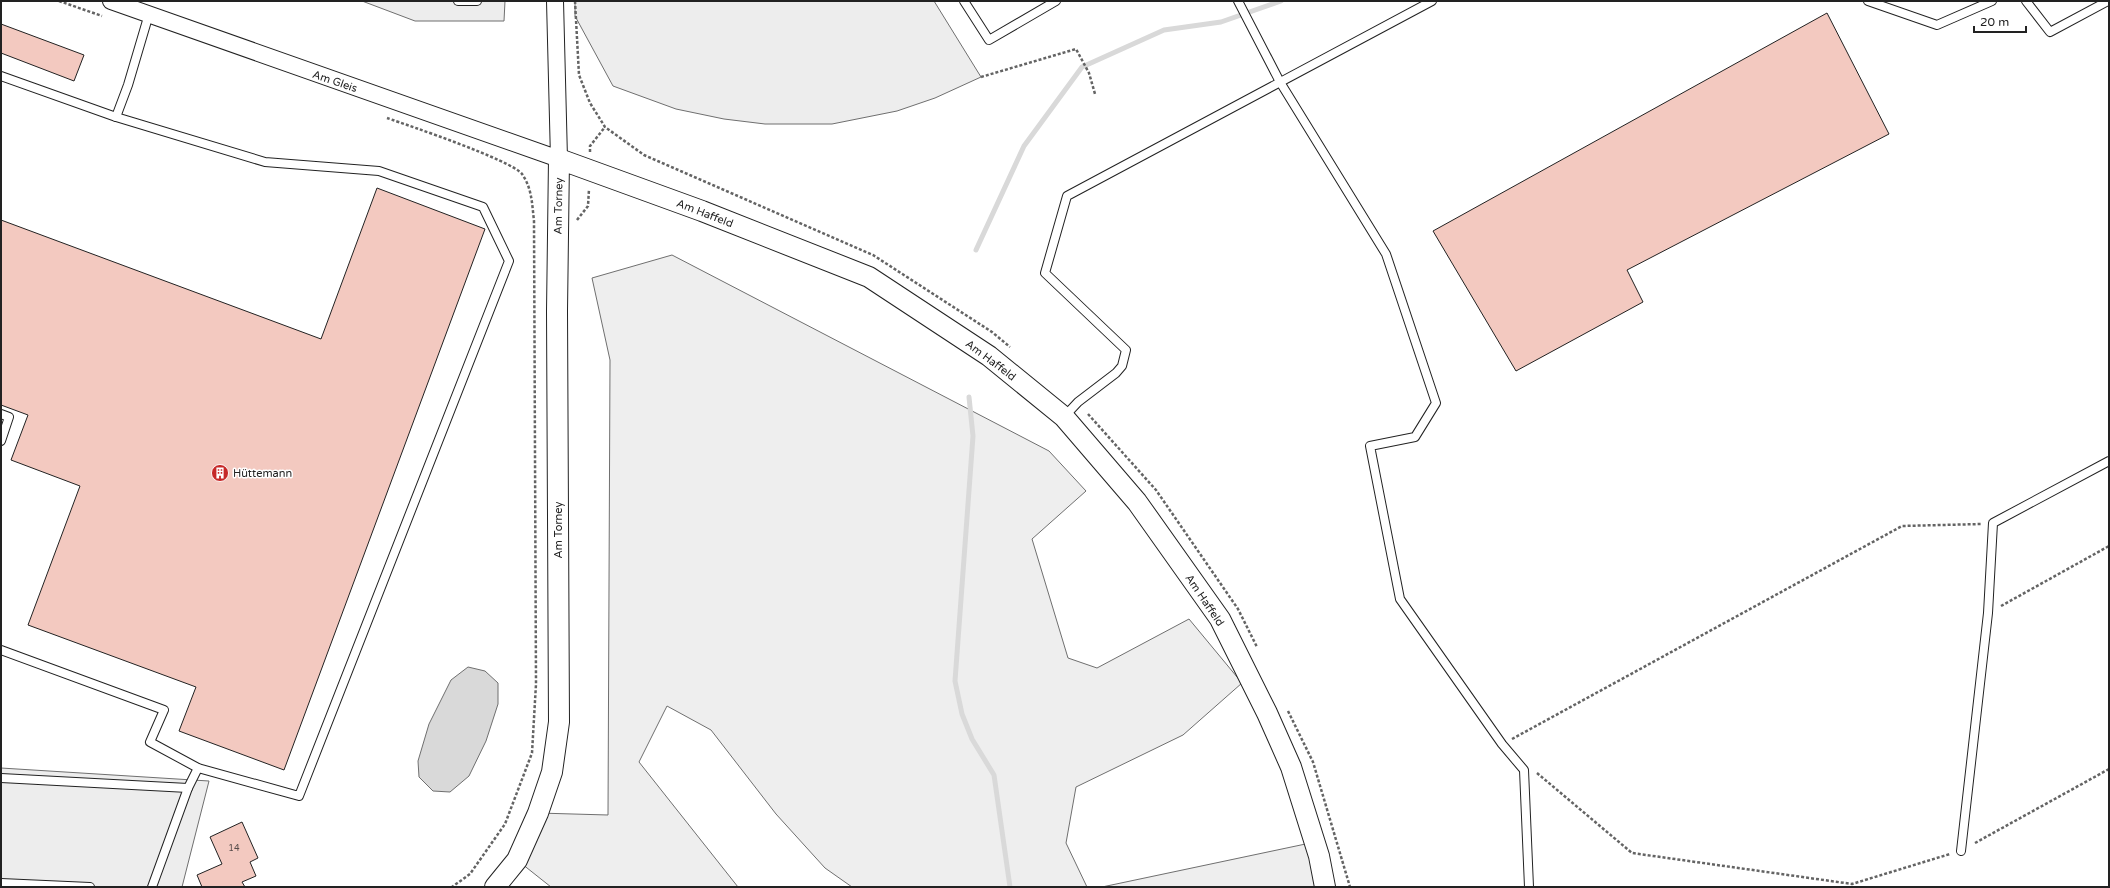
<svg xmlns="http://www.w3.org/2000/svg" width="2110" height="888" viewBox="0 0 2110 888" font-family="'Varela Round',sans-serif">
<rect width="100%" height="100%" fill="#fff"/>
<g fill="#eee" stroke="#6f6f6f">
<polygon points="672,255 1049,451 1086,491 1032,539 1068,658 1097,668 1189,619 1242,683 1183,735 1076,787 1066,843 1087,887 852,887 825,868 776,814 711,730 667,706 639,762 738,887 551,887 517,860 538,813 608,815 610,360 592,278"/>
<polygon points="1315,842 1324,887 1102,887"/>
</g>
<g fill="#ededed" stroke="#6f6f6f">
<polygon points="362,1 505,1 504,21 415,21"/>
<polygon points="575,1 934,1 981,77 935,98 897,111 832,124 765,124 724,119 676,109 613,86 575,16"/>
<polygon points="1,768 209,781 182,887 1,887"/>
</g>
<polygon fill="#d9d9d9" stroke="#6f6f6f" points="468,667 485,671 498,683 498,704 486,741 469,776 450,792 433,791 419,777 418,761 429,724 451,680"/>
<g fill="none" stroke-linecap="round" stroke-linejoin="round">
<g stroke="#d9d9d9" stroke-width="5">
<polyline points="976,250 1024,146 1082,67 1164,30 1221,22 1281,1"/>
<polyline points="969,397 973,436 955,681 962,714 972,739 994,775 1010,887"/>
</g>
</g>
<g fill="#f3c9c0" stroke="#222">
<polygon points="1827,13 1889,134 1627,270 1643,302 1516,371 1433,231"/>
<polygon points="1,24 84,55 74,81 1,53"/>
<polygon points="377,188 485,229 284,770 179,731 196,687 28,625 80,486 11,460 28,415 1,405 1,220 321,339"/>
<polygon points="242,822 258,858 250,862 256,876 242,882 245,887 202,887 197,875 222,864 210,837"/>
</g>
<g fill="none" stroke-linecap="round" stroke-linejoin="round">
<g stroke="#222" stroke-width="10">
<g id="service">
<polyline points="458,1 477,1"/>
<polyline points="964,1 989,40 1056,1"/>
<polyline points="1238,1 1280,82 1386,254 1436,403 1415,437 1370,446 1400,599 1502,744 1524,770 1529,887"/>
<polyline points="1868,1 1937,25 1992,1"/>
<polyline points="2026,1 2050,32 2108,1"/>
<polyline points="1,76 116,117 128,85 149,14"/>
<polyline points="1,414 9,417 1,441"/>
<polyline points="1064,417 1078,402 1116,373 1122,366 1126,350 1045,273 1067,196 1432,1"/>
<polyline points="1,650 164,710 150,742 198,768 299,796 509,261 483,207 379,171 265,162 116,117"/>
<polyline points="1,778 188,788 152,887"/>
<polyline points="188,788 198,768"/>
<polyline points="1961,851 1988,613 1993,523 2109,461"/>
<polyline points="1,883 90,887"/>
</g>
</g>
<g stroke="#222" stroke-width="18">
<polyline id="minor" points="111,1 559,159 555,1"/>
</g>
<g stroke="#222" stroke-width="22">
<polyline id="tertiary" points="495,887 517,860 538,813 552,772 559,722 557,311 559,159 702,211 869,277 989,356 1064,417 1137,502 1220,619 1267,713 1291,767 1319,856 1325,887"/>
</g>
<g stroke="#646464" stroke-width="2.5" stroke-dasharray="3 2" stroke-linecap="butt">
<polyline points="59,1 102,16"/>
<polyline points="575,1 579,75 590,103 605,127 644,155 873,255 992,332 1010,347"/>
<polyline points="981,77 1076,49 1089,73 1095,94"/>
<path d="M387,118C410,126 511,160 522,174C532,188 532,204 534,221L536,684L532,753L505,824L470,874L452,887"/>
<polyline points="590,152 590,146 605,127"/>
<polyline points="577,220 588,206 589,189"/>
<polyline points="1088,414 1156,490 1238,609 1257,647"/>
<polyline points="2001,606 2109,546"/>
<polyline points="1288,711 1313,762 1350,887"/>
<polyline points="1512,739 1902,526 1981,524"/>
<polyline points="1537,773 1632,853 1852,884 1950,854"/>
<polyline points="1975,843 2109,769"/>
</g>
<use href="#service" stroke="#fff" stroke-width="8"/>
<use href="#minor" stroke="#fff" stroke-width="16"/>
<use href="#tertiary" stroke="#fff" stroke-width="20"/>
</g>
<defs>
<g id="building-disc" transform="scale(0.9)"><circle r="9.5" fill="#c62828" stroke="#fff"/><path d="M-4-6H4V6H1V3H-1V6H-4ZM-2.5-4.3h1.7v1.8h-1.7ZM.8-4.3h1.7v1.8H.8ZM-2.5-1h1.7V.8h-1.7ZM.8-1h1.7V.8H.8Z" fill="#fff"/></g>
</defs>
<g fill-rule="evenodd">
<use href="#building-disc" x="220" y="473"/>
</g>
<g text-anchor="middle" stroke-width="3" stroke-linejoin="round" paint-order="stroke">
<g font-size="9" fill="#564c4a">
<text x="234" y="851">14</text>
</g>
<g font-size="11" fill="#222" stroke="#fff">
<text transform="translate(335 81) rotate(19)" y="4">Am Gleis</text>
<text transform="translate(558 206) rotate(-89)" y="4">Am Torney</text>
<text transform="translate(705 213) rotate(21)" y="4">Am Haffeld</text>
<text transform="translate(991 360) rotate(37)" y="4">Am Haffeld</text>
<text transform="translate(558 530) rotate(-90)" y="4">Am Torney</text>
<text transform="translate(1205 600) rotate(56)" y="4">Am Haffeld</text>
</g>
<g font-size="11" fill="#222" stroke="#fff" text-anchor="start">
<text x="233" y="477">Hüttemann</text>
</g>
</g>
<rect width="2110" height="888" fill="none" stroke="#222222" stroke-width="4"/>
<path d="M1974 26v6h52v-6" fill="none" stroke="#222222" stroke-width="2"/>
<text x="1980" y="26" font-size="12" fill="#222222" stroke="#ffffff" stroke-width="3" paint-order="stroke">20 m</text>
</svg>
